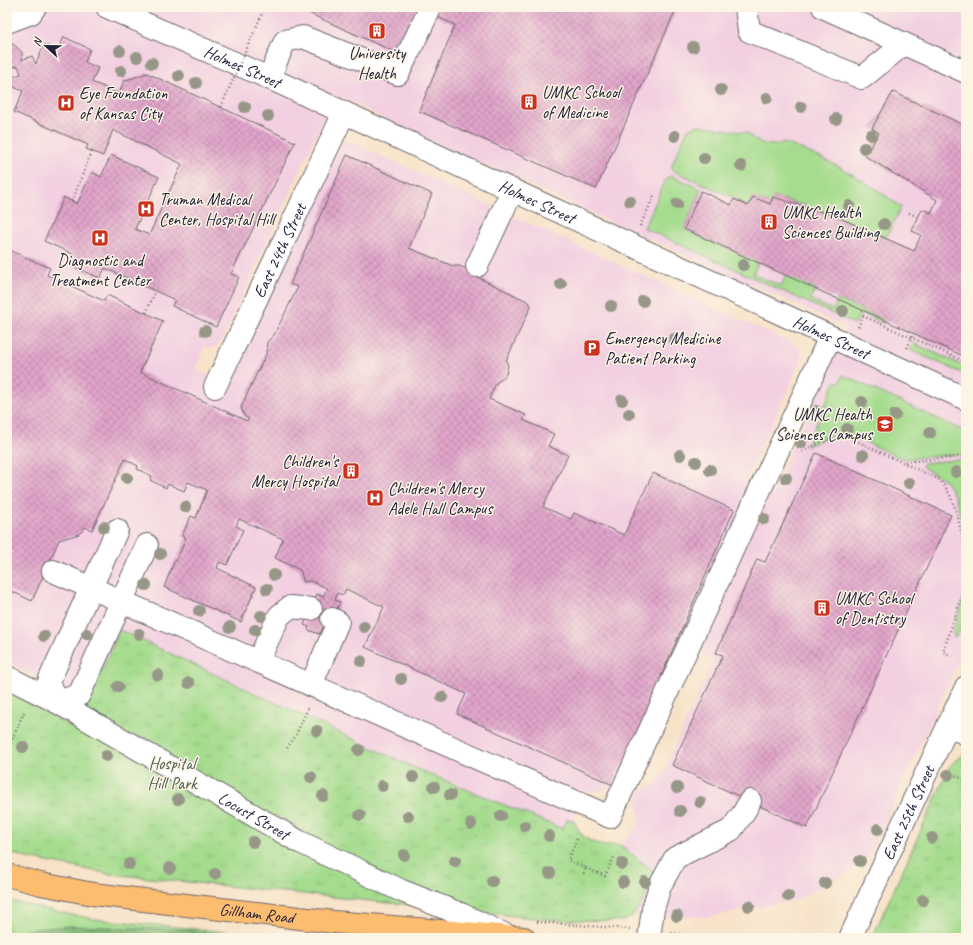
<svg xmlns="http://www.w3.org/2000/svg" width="973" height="945" viewBox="0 0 973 945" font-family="Caveat,sans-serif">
<defs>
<pattern id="forest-firs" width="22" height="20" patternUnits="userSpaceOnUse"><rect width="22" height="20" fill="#84bc79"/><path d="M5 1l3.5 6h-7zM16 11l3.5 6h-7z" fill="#6c9864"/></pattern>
<pattern id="park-tufts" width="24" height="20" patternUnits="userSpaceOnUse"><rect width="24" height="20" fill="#a5dc8e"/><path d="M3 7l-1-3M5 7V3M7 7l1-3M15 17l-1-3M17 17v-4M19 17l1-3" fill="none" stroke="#8ebc7b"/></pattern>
<pattern id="building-cross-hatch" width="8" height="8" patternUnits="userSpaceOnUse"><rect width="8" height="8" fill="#e2a6cb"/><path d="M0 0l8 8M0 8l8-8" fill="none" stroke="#b787a6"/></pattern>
</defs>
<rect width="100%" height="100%" fill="#fcf5e5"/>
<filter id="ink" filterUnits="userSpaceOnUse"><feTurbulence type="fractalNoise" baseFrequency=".025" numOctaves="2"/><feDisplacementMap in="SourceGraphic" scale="8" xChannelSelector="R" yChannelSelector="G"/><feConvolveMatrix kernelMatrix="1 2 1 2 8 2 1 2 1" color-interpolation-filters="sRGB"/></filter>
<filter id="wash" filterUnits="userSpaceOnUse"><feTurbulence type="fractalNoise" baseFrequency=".012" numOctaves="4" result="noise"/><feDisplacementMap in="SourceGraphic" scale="16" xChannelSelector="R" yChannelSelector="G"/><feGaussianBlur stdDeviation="0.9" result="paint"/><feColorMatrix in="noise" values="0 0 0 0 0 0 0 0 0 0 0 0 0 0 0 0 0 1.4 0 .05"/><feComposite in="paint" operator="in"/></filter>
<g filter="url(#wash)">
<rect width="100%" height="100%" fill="#f7e2c8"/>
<polygon fill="#f2cfe1" points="7,7 966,7 966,645 872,850 862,863 840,877 795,900 707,917 634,915 647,894 656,874 620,845 630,835 639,824 639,814 637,804 638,792 659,781 714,660 698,653 697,642 773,487 780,476 846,327 401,127 335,94 223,337 218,345 211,348 204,347 196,370 227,383 340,142 348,141 796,345 800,351 802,356 799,365 747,476 740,521 621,780 609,789 585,792 579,798 576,810 574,821 567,819 563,829 417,769 120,630 85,706 27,672 7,662"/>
<g fill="#a5dc8e" stroke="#647f64">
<path d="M698,125L748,133C754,141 765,146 775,145C778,144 781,143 784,143C787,144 790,145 793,146C832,161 868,182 901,207L886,238C849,221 813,206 773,197L770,204L753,197L748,206L734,199L732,197L674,171L672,168V165L688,129Z"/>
<polygon points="670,176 672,176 701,189 684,229 758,262 753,274 781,286 786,275 815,288 811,300 833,310 838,299 884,320 883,323 861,313 855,324 644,228 666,179"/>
<polygon points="913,343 966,367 966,375 910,350"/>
<polygon points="843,375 966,432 966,454 903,459 852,436 838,434 830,435 806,447 835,382 840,382"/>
<path d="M966,459V542C961,523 959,496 945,481C938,474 928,472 922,466L923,463Z"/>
<polygon points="966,592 966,617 957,636 954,637 953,632"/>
<polygon points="7,900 63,913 94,919 289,938 7,938"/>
</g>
<polygon fill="url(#forest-firs)" stroke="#536f5a" points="70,926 186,930 248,938 7,938 7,935 34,929"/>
<g fill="url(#park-tufts)" stroke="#647f64">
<path d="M120,630L417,769L563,829L567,819L574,821L580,833L590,841L603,845H620L657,874C652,884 639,913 630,918C627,920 624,920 621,921L554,920L110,874L27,858L7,852V691L75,729Z"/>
<polygon points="961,755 966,757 966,938 872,938 950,766"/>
</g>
<g id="blocks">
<g fill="url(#building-cross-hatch)">
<polygon points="295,7 677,7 596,189 419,111 455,25 418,8 397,53"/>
<polygon points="64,37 90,49 85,62 98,68 92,82 119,94 124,81 147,73 295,142 231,274 239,277 216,327 172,306 175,300 105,268 100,278 70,265 75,255 44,241 64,197 77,204 92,172 101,177 111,155 159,177 135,229 149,235 182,164 113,130 103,156 86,149 88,145 14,112 23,91 7,84 7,79 21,74 18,66 7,68 7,46 13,44 22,52 22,60 32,56 36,64 44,44 58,50"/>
<polygon points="893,92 966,126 966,332 961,355 684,229 701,191 731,205 734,199 748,206 753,197 770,204 773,197 833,215 914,251 921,235 912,231 922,209 931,213 937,200 865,156 879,133 872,128"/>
<polygon points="347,155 432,194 409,248 453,266 459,266 469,270 475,276 529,302 531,306 506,361 508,365 506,374 503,378 496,383 489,399 526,415 523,420 554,434 548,446 568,455 543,507 571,519 574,513 624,535 653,473 734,510 661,676 667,678 628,765 622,763 613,785 457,714 466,694 365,647 384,607 346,589 343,595 337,593 335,600 340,602 325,634 320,632 319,634 308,630 309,627 304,625 317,594 323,597 327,588 310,581 304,582 300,570 275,558 283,539 239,519 236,526 243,530 227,565 219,562 217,568 256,587 241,622 164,587 175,560 176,561 186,538 182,536 191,516 196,518 207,490 188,482 184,491 168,484 166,488 150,480 152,476 137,469 138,466 125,459 92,530 85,527 82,531 79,534 59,540 32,601 7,589 7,249 50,268 47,275 104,301 107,295 163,321 140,372 247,421 249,419 244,416 241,407 266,354 267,342 274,335 298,287 290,284"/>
<polygon points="816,453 951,515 807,828 672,765 723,655 716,653 757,559 765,562"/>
</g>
</g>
</g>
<g filter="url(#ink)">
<use href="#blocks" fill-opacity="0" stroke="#6d656c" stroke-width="1"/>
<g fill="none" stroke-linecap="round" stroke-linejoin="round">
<g stroke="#6d656c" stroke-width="24">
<g id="minor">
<path id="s1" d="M107,7L269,78L966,399"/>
<polyline points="746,7 749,31 862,78 904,44"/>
<polyline points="823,7 966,72"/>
<polyline points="7,22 31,13 35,7"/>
<polyline points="269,78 285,41 303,37 398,74 428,13"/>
<polyline points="477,266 512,191"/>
<path id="s2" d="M215,387L344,113"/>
<polyline points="117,530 49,681 57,702 79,695 147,545"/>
<polyline points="53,571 610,817 830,337"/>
<polyline points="258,661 279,616 290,607 311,609"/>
<path id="s3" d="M7,677L57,702L298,841L402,891L463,915L508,936"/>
<polyline points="311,685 338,622 332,619"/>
<polyline points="948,725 966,734"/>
<polyline points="649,938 653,909 660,886 675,858 731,830 744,812 750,801"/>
<path id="s4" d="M850,938L966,687"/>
</g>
</g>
<g stroke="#6d656c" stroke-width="24">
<g id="major">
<path id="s5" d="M7,875L41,884L93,894L152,901L334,922L524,938"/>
</g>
</g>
<g stroke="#6d656c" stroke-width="2.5" stroke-dasharray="1 3" stroke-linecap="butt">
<polyline points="72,201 92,151"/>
<polyline points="909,213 918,217"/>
<polyline points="640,226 654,196"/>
<polyline points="146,313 155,292"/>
<polyline points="858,327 863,316 966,362"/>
<polyline points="907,348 914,333"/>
<path d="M802,451C818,444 832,435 850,438L938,479C957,495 960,532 966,555"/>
<polyline points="905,462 966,456"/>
<polyline points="952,656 943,652 960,602 966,579"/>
<polyline points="7,740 11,742 25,710"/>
<polyline points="287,748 295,737 309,706"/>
<polyline points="952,774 966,780"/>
<polyline points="577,839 568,860 586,868 583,875"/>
<polyline points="586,868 605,876 615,855"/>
<polyline points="537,922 630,929"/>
<polyline points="671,933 715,938"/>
</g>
<use href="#minor" stroke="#fff" stroke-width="22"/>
<use href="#major" stroke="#fcbd6f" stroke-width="22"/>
<polyline stroke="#6d656c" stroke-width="2.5" stroke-dasharray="1 3" stroke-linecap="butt" points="221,107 265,7"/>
</g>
<g fill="#979788">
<circle cx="693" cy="47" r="6"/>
<circle cx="120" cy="51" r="6"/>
<circle cx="137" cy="57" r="6"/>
<circle cx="152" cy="63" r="6"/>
<circle cx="121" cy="71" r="6"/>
<circle cx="179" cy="76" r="6"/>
<circle cx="196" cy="83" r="6"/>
<circle cx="721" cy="90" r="6"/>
<circle cx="767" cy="98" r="6"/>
<circle cx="245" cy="107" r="6"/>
<circle cx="801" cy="107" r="6"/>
<circle cx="268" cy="116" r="6"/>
<circle cx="836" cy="119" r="6"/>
<circle cx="871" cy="135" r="6"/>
<circle cx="675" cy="136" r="6"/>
<circle cx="864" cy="148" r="6"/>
<circle cx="704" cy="158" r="6"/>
<circle cx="741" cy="166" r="6"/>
<circle cx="630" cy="201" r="6"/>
<circle cx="677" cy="204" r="6"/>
<circle cx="849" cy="206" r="6"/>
<circle cx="884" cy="224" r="6"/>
<circle cx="743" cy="265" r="6"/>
<circle cx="561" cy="284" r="6"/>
<circle cx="643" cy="301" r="6"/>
<circle cx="611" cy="306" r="6"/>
<circle cx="843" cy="311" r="6"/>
<circle cx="205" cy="331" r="6"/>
<circle cx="674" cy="339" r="6"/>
<circle cx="622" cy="400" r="6"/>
<circle cx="862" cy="402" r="6"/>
<circle cx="816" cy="411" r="6"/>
<circle cx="629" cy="414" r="6"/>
<circle cx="895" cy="415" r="6"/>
<circle cx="847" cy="429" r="6"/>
<circle cx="930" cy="433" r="6"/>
<circle cx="801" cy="443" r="6"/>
<circle cx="680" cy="455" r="6"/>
<circle cx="863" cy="455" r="6"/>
<circle cx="696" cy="462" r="6"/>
<circle cx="710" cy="470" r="6"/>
<circle cx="956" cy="472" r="6"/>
<circle cx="127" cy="478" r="6"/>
<circle cx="786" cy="478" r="6"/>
<circle cx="909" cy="483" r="6"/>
<circle cx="185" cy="507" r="6"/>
<circle cx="764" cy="519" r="6"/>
<circle cx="104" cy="527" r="6"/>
<circle cx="160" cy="554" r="6"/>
<circle cx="274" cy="575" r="6"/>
<circle cx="146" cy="585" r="6"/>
<circle cx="267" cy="589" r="6"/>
<circle cx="199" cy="611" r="6"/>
<circle cx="261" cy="616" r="6"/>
<circle cx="230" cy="627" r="6"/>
<circle cx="364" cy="627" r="6"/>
<circle cx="255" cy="630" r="6"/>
<circle cx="87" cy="634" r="6"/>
<circle cx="139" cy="634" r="6"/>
<circle cx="44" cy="636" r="6"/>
<circle cx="361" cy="661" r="6"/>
<circle cx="158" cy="675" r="6"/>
<circle cx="401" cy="679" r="6"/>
<circle cx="189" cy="683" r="6"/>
<circle cx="118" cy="687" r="6"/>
<circle cx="442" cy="697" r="6"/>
<circle cx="317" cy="731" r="6"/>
<circle cx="23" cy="747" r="6"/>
<circle cx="359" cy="750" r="6"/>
<circle cx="106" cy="756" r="6"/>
<circle cx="948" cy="775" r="6"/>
<circle cx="311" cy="777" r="6"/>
<circle cx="413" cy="777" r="6"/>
<circle cx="382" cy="786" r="6"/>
<circle cx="434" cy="787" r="6"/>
<circle cx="677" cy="788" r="6"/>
<circle cx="450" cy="795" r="6"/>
<circle cx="323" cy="796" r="6"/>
<circle cx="178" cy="799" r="6"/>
<circle cx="700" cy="802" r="6"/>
<circle cx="680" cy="811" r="6"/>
<circle cx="360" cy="815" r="6"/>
<circle cx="408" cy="816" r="6"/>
<circle cx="501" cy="816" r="6"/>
<circle cx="471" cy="824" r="6"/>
<circle cx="525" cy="826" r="6"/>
<circle cx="878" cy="829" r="6"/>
<circle cx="549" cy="836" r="6"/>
<circle cx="932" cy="838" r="6"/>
<circle cx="253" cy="842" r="6"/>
<circle cx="404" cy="855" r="6"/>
<circle cx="455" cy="861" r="6"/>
<circle cx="860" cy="861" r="6"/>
<circle cx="129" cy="864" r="6"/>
<circle cx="622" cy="864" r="6"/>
<circle cx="170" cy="868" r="6"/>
<circle cx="550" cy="873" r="6"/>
<circle cx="215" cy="874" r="6"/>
<circle cx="492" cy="881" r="6"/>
<circle cx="623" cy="882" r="6"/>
<circle cx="645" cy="882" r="6"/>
<circle cx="825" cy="883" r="6"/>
<circle cx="788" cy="896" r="6"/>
<circle cx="923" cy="900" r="6"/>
<circle cx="749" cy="906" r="6"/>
<circle cx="677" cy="916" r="6"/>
</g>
</g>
<defs>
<g id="building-square" transform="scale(0.9)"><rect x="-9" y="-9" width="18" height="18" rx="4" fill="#c8321e" stroke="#fcf5e5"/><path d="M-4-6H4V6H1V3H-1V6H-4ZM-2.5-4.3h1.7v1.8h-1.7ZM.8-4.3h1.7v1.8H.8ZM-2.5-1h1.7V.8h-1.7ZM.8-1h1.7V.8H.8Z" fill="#fff"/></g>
<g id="hospital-square" transform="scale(0.9)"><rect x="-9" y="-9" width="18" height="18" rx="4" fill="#c8321e" stroke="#fcf5e5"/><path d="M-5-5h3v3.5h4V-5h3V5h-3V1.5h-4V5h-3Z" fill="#fff"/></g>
<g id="parking-square" transform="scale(0.9)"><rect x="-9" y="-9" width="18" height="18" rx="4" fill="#c8321e" stroke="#fcf5e5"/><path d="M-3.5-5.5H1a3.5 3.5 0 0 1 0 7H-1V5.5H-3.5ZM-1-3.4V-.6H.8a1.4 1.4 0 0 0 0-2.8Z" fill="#fff"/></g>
<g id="university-square" transform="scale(0.9)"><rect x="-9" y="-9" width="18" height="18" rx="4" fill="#c8321e" stroke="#fcf5e5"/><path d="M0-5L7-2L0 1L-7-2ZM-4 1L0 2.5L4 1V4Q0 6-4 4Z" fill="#fff"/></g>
</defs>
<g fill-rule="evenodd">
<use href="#building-square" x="377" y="31"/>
<use href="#building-square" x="529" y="102"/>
<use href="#hospital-square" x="66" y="103"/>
<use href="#hospital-square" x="146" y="209"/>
<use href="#building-square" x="769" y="222"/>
<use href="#hospital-square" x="100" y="238"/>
<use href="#parking-square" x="592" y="348"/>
<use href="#university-square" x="885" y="424"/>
<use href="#building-square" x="351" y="471"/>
<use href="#hospital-square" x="375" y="498"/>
<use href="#building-square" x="822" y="608"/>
</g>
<g text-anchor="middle" stroke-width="3" stroke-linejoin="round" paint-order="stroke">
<g font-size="17" fill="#22223b" stroke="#fcf5e5" text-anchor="start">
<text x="377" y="59" text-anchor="middle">University<tspan x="377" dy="20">Health</tspan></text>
<text x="542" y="98">UMKC School<tspan x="542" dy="20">of Medicine</tspan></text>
<text x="79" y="99">Eye Foundation<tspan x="79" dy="20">of Kansas City</tspan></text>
<text x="159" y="205">Truman Medical<tspan x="159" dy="20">Center, Hospital Hill</tspan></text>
<text x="782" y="218">UMKC Health<tspan x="782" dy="20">Sciences Building</tspan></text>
<text x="100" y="266" text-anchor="middle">Diagnostic and<tspan x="100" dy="20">Treatment Center</tspan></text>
<text x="605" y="344">Emergency Medicine<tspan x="605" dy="20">Patient Parking</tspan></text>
<text x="872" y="420" text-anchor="end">UMKC Health<tspan x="872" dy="20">Sciences Campus</tspan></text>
<text x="338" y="467" text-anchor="end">Children's<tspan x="338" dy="20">Mercy Hospital</tspan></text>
<text x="388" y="494">Children's Mercy<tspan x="388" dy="20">Adele Hall Campus</tspan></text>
<text x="835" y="604">UMKC School<tspan x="835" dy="20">of Dentistry</tspan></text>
</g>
<g font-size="17" fill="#22223b" stroke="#fcf5e5">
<text dy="6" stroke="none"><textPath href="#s1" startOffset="148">Holmes Street</textPath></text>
<text dy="6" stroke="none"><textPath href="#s1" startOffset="472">Holmes Street</textPath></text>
<text dy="6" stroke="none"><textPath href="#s2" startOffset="151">East 24th Street</textPath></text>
<text dy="6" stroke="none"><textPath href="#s1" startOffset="796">Holmes Street</textPath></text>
<text dy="6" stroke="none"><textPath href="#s4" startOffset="138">East 25th Street</textPath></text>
<text dy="6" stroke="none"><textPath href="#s3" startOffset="283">Locust Street</textPath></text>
<text dy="6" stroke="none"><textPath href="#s5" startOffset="253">Gillham Road</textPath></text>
</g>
<g font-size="17" fill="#495a54" stroke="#fcf5e5">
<text x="172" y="769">Hospital<tspan x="172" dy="20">Hill Park</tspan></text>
</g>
</g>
<rect width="973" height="945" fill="none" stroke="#fcf5e5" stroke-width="24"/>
<g transform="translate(46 46) rotate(292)" stroke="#fcf5e5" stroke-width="3" paint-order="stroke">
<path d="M0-3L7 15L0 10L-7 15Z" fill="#22223b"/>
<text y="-6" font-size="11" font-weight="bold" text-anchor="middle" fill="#22223b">N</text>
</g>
</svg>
